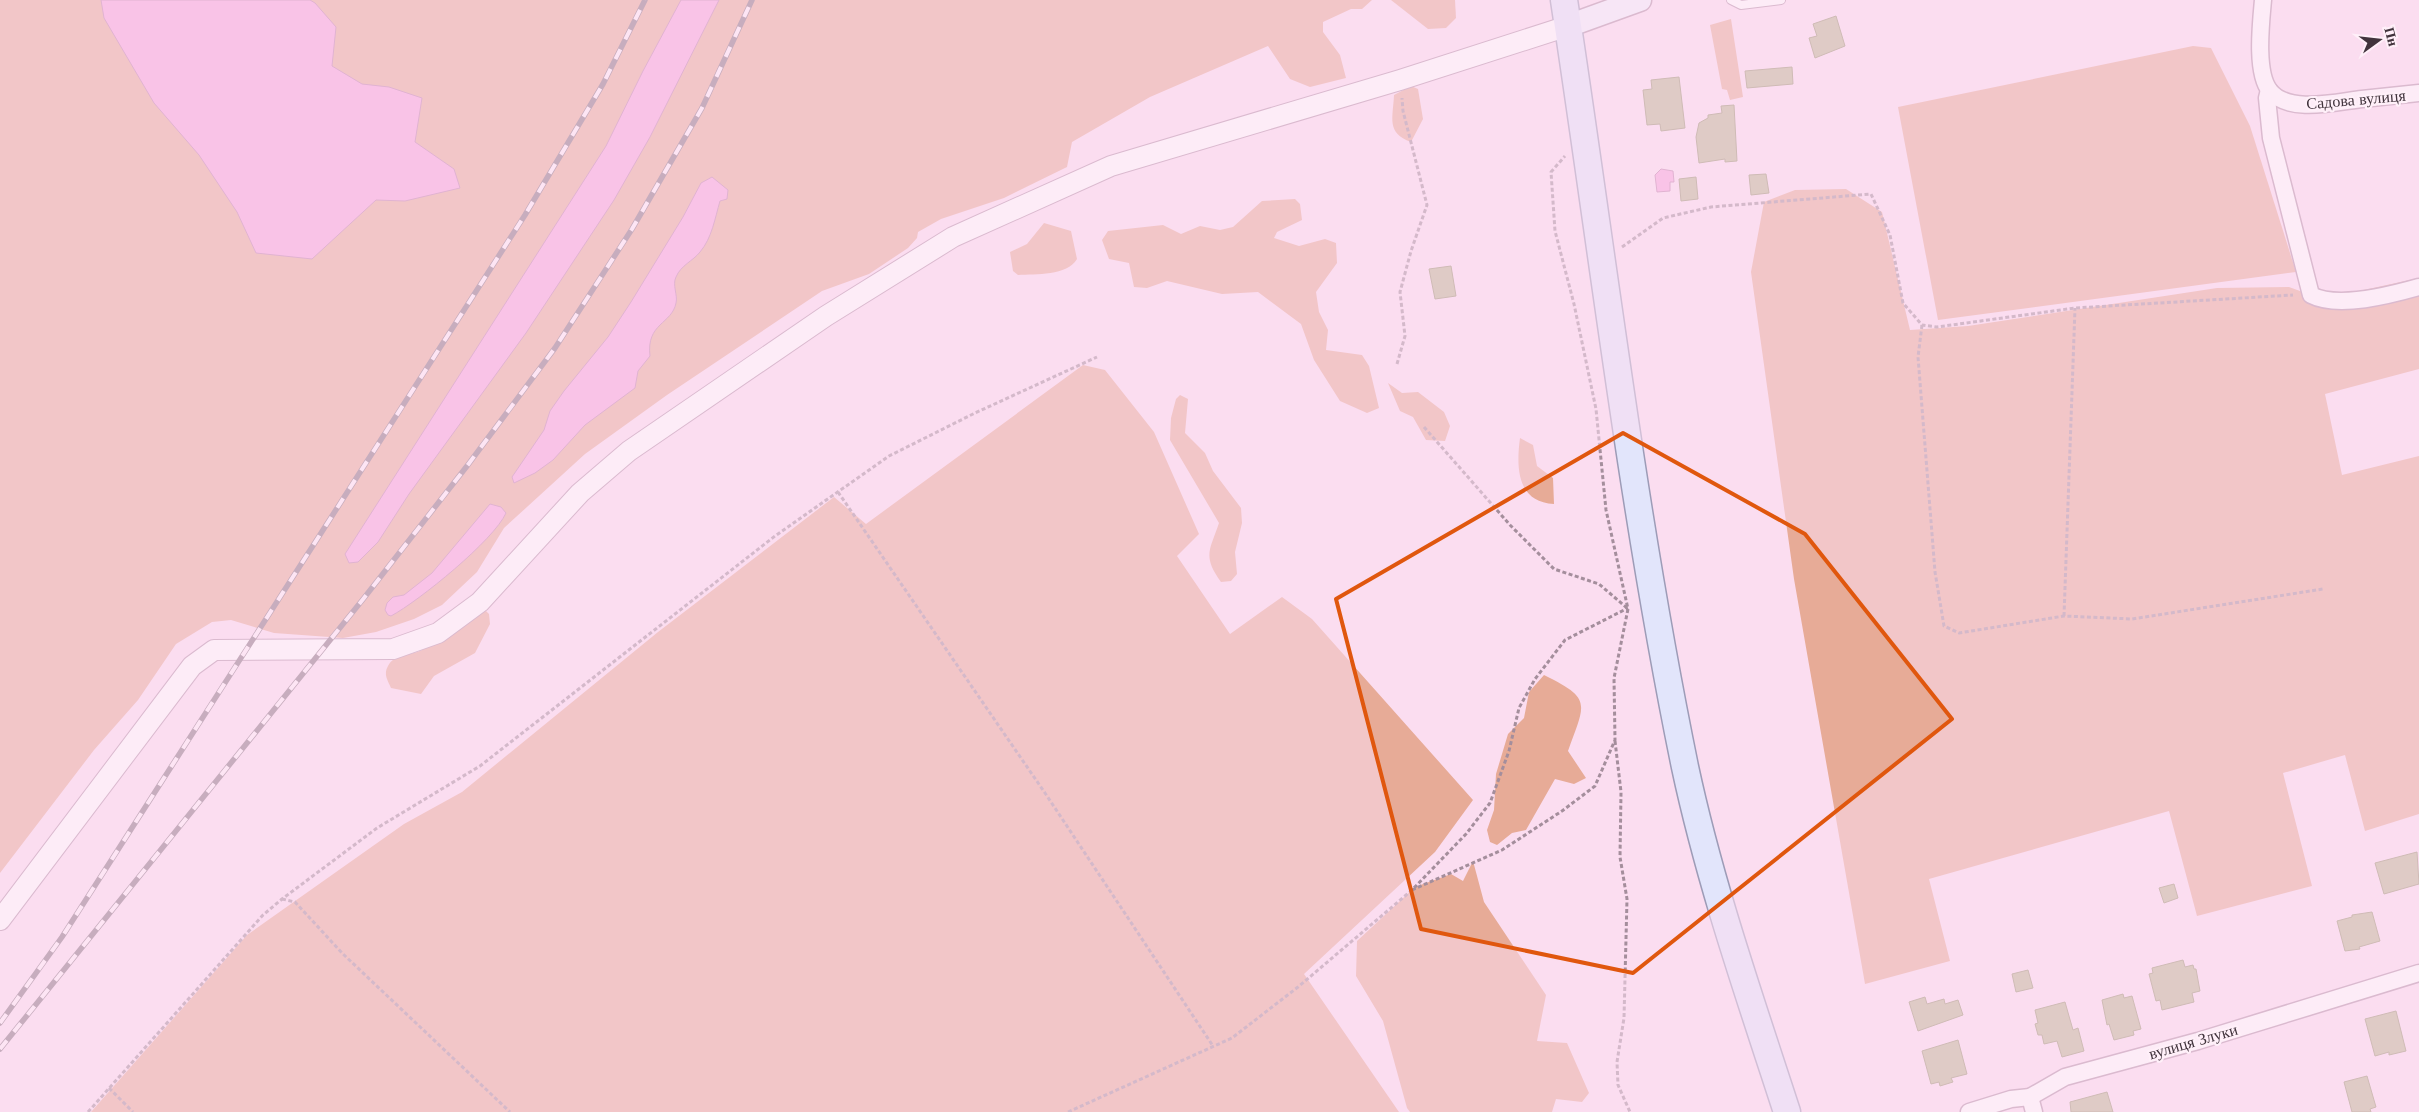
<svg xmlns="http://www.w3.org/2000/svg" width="2419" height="1112" viewBox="0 0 2419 1112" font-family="'Libre Baskerville',serif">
<rect width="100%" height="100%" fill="#fbddf0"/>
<g fill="#e7ab97">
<polygon points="0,0 1372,0 1362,9 1351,9 1323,22 1323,32 1340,55 1346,78 1310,87 1290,79 1268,46 1150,97 1072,142 1067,167 1004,198 941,219 918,232 917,238 908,248 869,274 822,291 667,395 585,454 504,528 477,572 442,605 414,619 376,632 343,638 274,633 231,620 212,622 176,644 138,700 94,750 0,873"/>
<polygon points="1391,0 1455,0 1456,18 1446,28 1428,29"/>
<polygon points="1731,19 1743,97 1730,100 1727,90 1722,89 1710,25"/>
<polygon points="2193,46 2211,48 2250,126 2296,272 1938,320 1898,107"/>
<path d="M1411,86L1418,89L1423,119L1411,142C1386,133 1393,118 1394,95Z"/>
<polygon points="1846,189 1882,212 1910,330 1968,326 2217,288 2289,287 2322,299 2419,278 2419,369 2325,394 2342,475 2419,456 2419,814 2365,831 2345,755 2283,773 2312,886 2197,916 2169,811 1929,879 1950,961 1865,984 1794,579 1751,272 1764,202 1795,190"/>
<polygon points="1295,199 1300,204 1302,220 1277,232 1274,238 1299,246 1325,239 1336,243 1337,263 1316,292 1319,312 1328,330 1326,350 1362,355 1369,366 1379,408 1367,413 1340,401 1314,360 1301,324 1258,292 1222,294 1167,281 1147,288 1134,287 1129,263 1109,259 1102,240 1108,231 1163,225 1181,234 1200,226 1220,230 1233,227 1262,201"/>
<path d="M1044,223L1071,231L1077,259C1067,276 1036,274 1018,275L1013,271L1010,252L1027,244Z"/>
<polygon points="1083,365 1105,370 1154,432 1199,534 1177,556 1230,634 1282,597 1312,619 1473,800 1435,852 1304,974 1399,1112 91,1112 247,935 404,824 462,792 658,632 834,497 866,524"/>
<polygon points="1388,383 1402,393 1418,392 1444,412 1450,426 1445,441 1426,440 1413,417 1400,411"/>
<path d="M1180,395L1188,399L1185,433L1205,453L1213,471L1241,508L1242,523L1235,552L1237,574L1231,581L1221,582C1202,556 1210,550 1219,523L1170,440L1171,418L1176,399Z"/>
<path d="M1520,438L1533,445L1537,466L1553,478L1554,504C1517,502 1516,468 1520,438Z"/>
<path d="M486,611L489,614L490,624L475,653L434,676L421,694L391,688C388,681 383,674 388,666C395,653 410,656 422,650C441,639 465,615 486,611Z"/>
<path d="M1544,675C1593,699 1585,703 1568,751L1586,778L1574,784L1555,779L1526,830L1512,833L1497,845L1490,842L1487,830L1494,810L1496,774L1508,734L1524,718L1529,692Z"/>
<polygon points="1473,861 1484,902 1546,995 1537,1041 1567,1043 1589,1093 1582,1102 1556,1099 1552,1112 1410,1112 1407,1108 1383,1021 1356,976 1357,941 1415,887 1451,874 1463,881"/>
</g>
<g fill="#f7a4dc" stroke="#c082ac">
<polygon points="101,0 310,0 315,3 336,27 332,66 362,84 389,87 422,98 415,142 454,169 460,188 405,201 376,200 312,259 256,253 237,212 199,155 154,103 104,18"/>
<polygon points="681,0 719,0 650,137 614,200 526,333 409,494 378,542 358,562 349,563 345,554 606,146 643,71"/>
<polygon points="1661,169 1673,171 1674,182 1670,182 1670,191 1657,192 1655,175"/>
<path d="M712,177L728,190L727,199L720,201C715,218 712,238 700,252C693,261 681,265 676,277C672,285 678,295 676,303C672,324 646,323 650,356L638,371L635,388L585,425L553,460L535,473L514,483L512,477L544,430L550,411L564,391L608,337L631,302L683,217L701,183Z"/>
<path d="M490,504L501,507L506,513C494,540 419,601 391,616L388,615L385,610L387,603L393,597L404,595L432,573Z"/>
</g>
<g fill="#bdb792" stroke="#99936f">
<polygon points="1836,16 1845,46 1815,58 1809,38 1817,36 1813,24"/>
<polygon points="1792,67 1793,84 1747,88 1745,71"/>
<polygon points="1679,77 1685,128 1661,131 1660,124 1647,125 1643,90 1652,89 1651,80"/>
<polygon points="1734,105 1737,161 1725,162 1725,159 1699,163 1696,137 1699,123 1708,118 1708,115 1722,113 1721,106"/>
<polygon points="1766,174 1769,193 1751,195 1749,175"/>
<polygon points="1696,177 1698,199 1681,201 1679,179"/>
<polygon points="1451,266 1456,296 1435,299 1429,269"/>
<polygon points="2417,852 2419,884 2384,894 2375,863"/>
<polygon points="2174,884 2178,898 2164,903 2159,888"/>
<polygon points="2372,912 2380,941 2359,947 2360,949 2345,951 2337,921 2352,917 2352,915"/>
<polygon points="2183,960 2185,967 2193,965 2194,969 2196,969 2200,991 2192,993 2194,1002 2162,1010 2160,1000 2156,1001 2149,974 2153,973 2152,968"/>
<polygon points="2028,970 2033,988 2016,992 2012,974"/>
<polygon points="2123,994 2124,998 2132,996 2141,1029 2133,1031 2134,1035 2114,1040 2109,1024 2107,1025 2102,1000"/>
<polygon points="1925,997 1927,1004 1944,999 1945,1004 1958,1000 1963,1015 1918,1031 1909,1002"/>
<polygon points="2065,1002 2073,1030 2078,1028 2084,1051 2062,1057 2057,1041 2044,1044 2042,1035 2038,1035 2035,1024 2038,1023 2035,1010"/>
<polygon points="2396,1011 2406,1051 2389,1055 2389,1052 2375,1056 2365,1019"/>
<polygon points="1958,1040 1967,1074 1951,1078 1953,1082 1940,1086 1939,1082 1931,1084 1922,1051"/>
<polygon points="2367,1076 2376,1107 2370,1109 2371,1112 2352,1112 2344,1082"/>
<polygon points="2107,1092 2113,1112 2071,1112 2070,1102"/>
</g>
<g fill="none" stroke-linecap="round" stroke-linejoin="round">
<g stroke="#b391a7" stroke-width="10">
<polyline id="service" points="1731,0 1741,5 1781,0"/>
</g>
<g stroke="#b391a7" stroke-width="19">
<g id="minor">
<path d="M2263,0C2261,22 2255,73 2270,91C2289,114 2336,102 2362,99C2381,97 2400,95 2419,93"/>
<path d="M2269,90L2267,98L2271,138L2311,295C2338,309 2391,295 2419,287"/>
<polyline points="2030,1097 2034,1112"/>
<polyline points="1969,1112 2011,1099 2030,1097 2065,1077 2198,1041 2419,973"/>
</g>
</g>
<g stroke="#b391a7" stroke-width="22">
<polyline id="tertiary" points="0,920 192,666 214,650 393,649 438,633 480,602 580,493 629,451 826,316 953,237 1111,166 1400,80 1568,26"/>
</g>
<g stroke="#b391a7" stroke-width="25">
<polyline id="secondary" points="1568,26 1640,0"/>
</g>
<g stroke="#9d9cb7" stroke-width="29">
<path id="primary" d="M1564,0C1603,256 1633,514 1685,767C1710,884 1750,998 1787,1112"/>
</g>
<g stroke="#a48e9c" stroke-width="3" stroke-dasharray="4 2.5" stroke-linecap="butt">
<polyline points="1622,247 1663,218 1711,207 1871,194 1890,235 1903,303 1922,325 1937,327 2075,308 2293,295"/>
<polyline points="1922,325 1918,357 1935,572 1944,626 1959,633 2064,616 2132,619 2323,589"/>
<polyline points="1397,364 1405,336 1400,292 1411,251 1427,205 1403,111 1402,98"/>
<polyline points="1424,427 1510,525 1554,569 1599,584 1627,608"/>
<polyline points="838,492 1045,793 1213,1046"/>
<polyline points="2064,616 2075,308"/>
<polyline points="1615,741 1621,792 1620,857 1627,899 1624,1018 1617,1062 1618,1085 1630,1112"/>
<polyline points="1412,890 1502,850 1562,811 1595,786 1615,740 1614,678 1628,609 1606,510 1596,409 1574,304 1555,231 1551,172 1565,156"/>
<polyline points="282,899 295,902 343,954 510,1112"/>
<polyline points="109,1088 133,1112"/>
<polyline points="88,1112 263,915 282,899 377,828 480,766 775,536 889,456 975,413 1097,357"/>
<polyline points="1068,1112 1232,1038 1298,987 1412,890 1466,834 1490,803 1509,751 1519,708 1535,679 1565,640 1628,608"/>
</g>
<use href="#service" stroke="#fff" stroke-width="8"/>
<use href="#minor" stroke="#fff" stroke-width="16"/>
<use href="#tertiary" stroke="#fff" stroke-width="20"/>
<use href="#secondary" stroke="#f1f2fd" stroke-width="22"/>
<use href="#primary" stroke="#e2e5fb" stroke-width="26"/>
<g stroke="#887480" stroke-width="5.5">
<g id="rail">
<polyline points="0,1023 62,937 525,215 603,84 645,0"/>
<polyline points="0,1049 364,598 467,466 555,348 632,229 702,108 752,0"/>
</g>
</g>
<use href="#rail" stroke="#fff0f9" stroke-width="4" stroke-dasharray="11" stroke-linecap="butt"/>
</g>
<path d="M0 0H2419V1112H0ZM1623,433L1805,534L1952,719L1633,973L1421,929L1336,599Z" fill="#fbddf0" fill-opacity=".55" fill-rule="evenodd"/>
<path fill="none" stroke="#e0570e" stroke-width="4" stroke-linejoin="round" d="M1623,433L1805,534L1952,719L1633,973L1421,929L1336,599Z"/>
<g text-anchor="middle" stroke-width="4.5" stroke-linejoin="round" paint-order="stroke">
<g font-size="16" fill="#41333c" stroke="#fff0f9">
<text transform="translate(2356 99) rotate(-5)" y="6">Садова вулиця</text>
<text transform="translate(2193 1041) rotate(-16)" y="6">вулиця Злуки</text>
</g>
</g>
<g transform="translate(2379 40) rotate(75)" stroke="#fff0f9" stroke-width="4" paint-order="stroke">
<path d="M0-4L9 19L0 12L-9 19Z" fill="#41333c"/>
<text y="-8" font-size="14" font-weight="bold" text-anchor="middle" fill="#41333c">Пн</text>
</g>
</svg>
